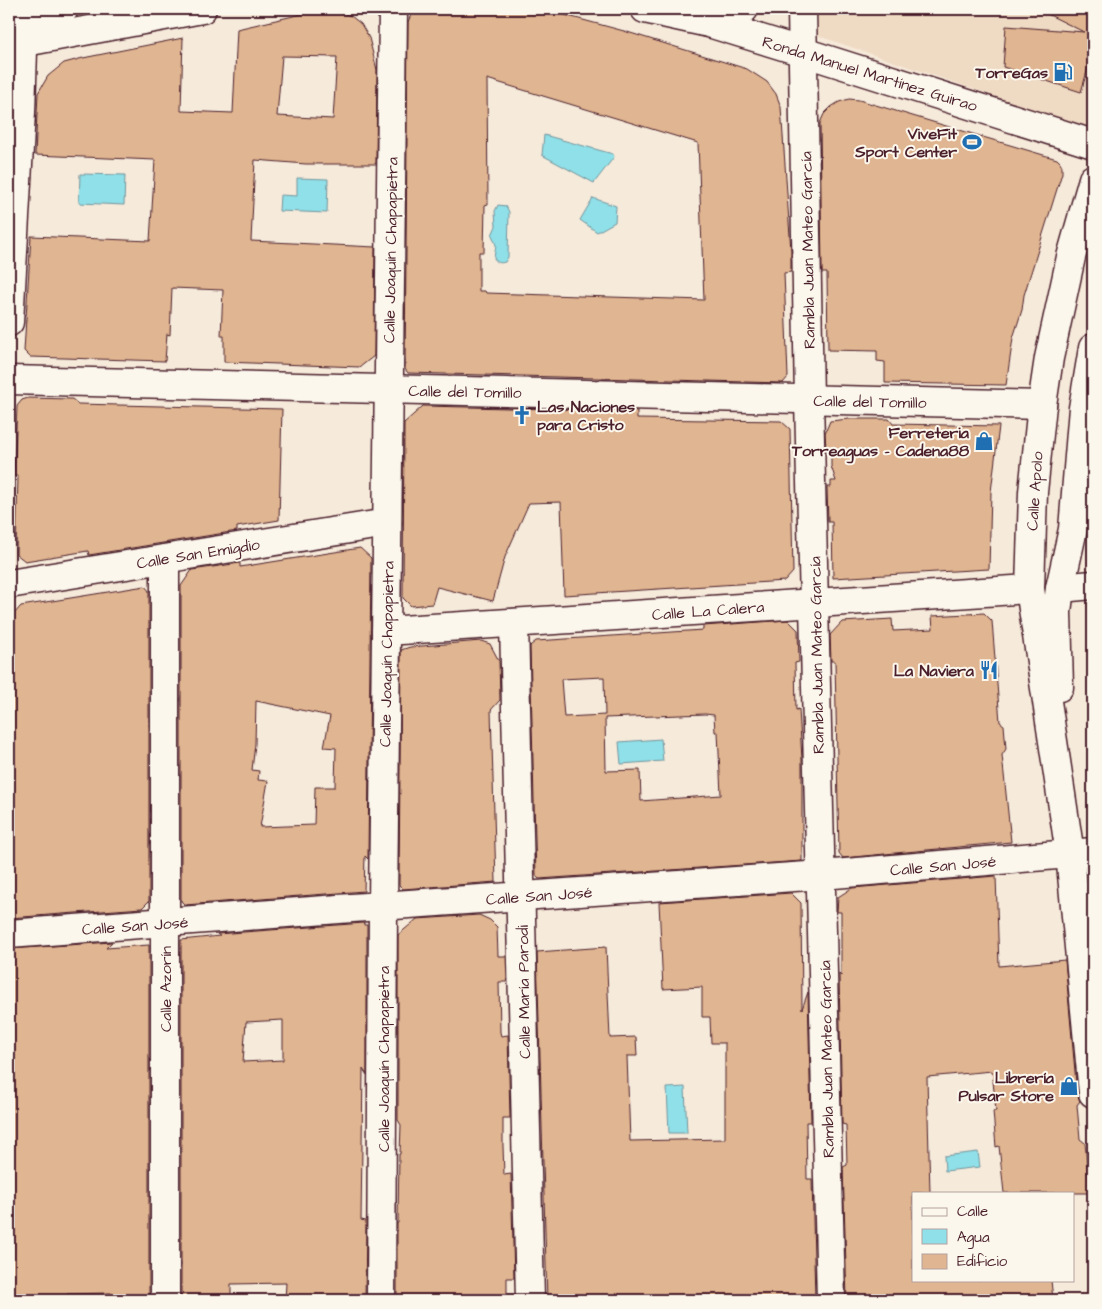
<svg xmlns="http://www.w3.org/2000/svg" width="1102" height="1309" viewBox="0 0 1102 1309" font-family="'Architects Daughter',sans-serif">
<rect width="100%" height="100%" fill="#f6eada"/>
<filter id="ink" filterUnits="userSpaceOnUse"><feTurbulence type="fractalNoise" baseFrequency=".02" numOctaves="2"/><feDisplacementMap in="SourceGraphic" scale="10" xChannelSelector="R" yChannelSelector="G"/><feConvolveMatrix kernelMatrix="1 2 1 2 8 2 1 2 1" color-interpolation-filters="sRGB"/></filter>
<g filter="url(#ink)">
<polygon fill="#efdac4" points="810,9 1093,9 1093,130 810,33"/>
<g fill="#8fe0e8" stroke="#73939c">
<polygon points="544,135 613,154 614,157 594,183 542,155"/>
<polygon points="80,174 125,175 124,205 79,203"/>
<polygon points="297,178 328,179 327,213 279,211 280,195 297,196"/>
<polygon points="593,198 616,206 615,222 597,232 580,220"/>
<path d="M498,205L506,206L509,212L508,257L505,262C500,264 496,262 494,258L496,245L492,235L496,226L495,211Z"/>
<polygon points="661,739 663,761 621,764 619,742"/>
<polygon points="685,1087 687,1133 669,1133 667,1088"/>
<polygon points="978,1152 980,1167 945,1171 944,1156"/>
</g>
<g fill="#e0b591" stroke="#4a1f2b" fill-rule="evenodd">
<path d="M417,9H542L624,31L747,69L767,82L776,94L781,107L791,251V272L784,273L788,377L783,383L408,373L405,369L408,22L410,17ZM487,79L698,143L704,300L486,293L485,291H479V252H484L485,205L488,204Z"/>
<polygon points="1037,9 1093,9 1093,51 1081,92 1003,67 1006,26 1084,32"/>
<path d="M334,10L351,16L361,24L369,38L377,70L376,164H306L255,160L251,241L375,247L374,356L360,367L224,362V336H221L223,290L172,288L170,335L167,334L165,361L30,357L24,351L31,236L150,241L155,160L35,155L38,93L48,76L64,63L83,58L183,38L181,111L233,113L237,29L315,11ZM282,56L337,57L333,119L277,116Z"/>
<polygon points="849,99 859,100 983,137 1057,159 1060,162 1062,166 1062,173 1024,295 1022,310 1013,338 1006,385 885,383 885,362 877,361 877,351 828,350 827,273 822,273 820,123 824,114 831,107 839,102"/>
<polygon points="28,398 72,399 78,404 282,409 279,520 237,527 237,531 89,555 88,551 25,561 16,554 18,476 14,476 17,406 22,400"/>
<polygon points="423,406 637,411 637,419 781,421 790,429 793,572 785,581 564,595 561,502 529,503 505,557 493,601 437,587 432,604 411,606 403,598 404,423"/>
<polygon points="849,419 889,419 893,424 999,426 991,492 989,569 833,578 832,522 828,522 827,487 831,487 831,481 836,481 831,466 831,456 826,449 825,433 830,421"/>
<path d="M360,548L371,558L368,859L365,856L364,891L185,905L181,901V586L192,570L240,563V567ZM256,701L330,716L324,747L336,748L335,787H315L314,825L260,827L268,781L258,780L259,771L252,770L255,744Z"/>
<polygon points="145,586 149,591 149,901 142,908 9,918 9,713 10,713 13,674 14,614 21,606"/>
<polygon points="984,613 992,621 1000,722 1004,725 1006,749 1002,755 1011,842 843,858 839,853 835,661 831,661 830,635 842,622 892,619 893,631 933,629 932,616"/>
<path d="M788,620L798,630L799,662L795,663L796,710L799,709L802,760V861L539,879L536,876L530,646L536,641L703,630V626ZM604,677L605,715L564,717L561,679ZM705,714L714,715L715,732H718L721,795L641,801L640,770L606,771L605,718Z"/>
<polygon points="481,641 490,644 499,661 500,700 491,710 496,882 403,889 399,885 401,650 410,647"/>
<polygon points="996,876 999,966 1065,960 1077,1094 1080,1101 1077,1105 1080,1139 1085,1143 1090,1193 1004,1193 999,1146 996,1147 993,1111 996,1111 992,1071 927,1077 930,1193 913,1193 913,1280 1051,1280 1053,1300 847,1300 843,1167 847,1165 846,1125 842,1124 839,974 841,976 841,912 837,912 838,897 852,888"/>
<polygon points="791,893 801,903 802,1009 808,992 811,1122 806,1122 807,1179 812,1179 815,1300 547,1300 537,952 606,947 610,1038 636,1037 637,1056 627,1056 630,1141 725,1139 725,1043 711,1043 710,1017 702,1017 702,987 663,989 659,902"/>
<polygon points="479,915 490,920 497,927 498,956 506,956 507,982 499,982 500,1032 501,1036 508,1035 510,1118 503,1118 503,1146 504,1175 511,1174 514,1278 507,1278 507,1300 397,1300 397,1223 398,1223 399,1154 400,1154 401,1125 398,1120 398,935 417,919"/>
<path d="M364,923V925H367V1075L363,1069L361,1220L366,1221L365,1300H285L286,1283L231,1284V1300H181V940L220,936L217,934ZM283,1020V1060L243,1062L246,1022Z"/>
<polygon points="112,942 106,948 149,945 149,1300 114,1300 114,1298 111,1298 111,1293 67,1294 65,1300 9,1300 9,949"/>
</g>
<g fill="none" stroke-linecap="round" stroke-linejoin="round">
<g stroke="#4a1f2b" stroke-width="31">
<g id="minor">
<polyline points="802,9 809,400 831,1300"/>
<polyline points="1093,179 1071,257 1049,358 1042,405 1033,492 1030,589 1070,854 1093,1093"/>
<polyline points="9,322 21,112 24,19"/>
<polyline points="9,380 1042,405"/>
<polyline points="165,559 165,1300"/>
<polyline points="9,584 387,523"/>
<polyline points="1060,588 1093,585"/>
<polyline points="514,623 530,1300"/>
<polyline points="386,631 1030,589"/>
<polyline points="1059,687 1057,612 1060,588 1073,529 1083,408 1093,348"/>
<polyline points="9,934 352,908 822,875 1093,852"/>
<polyline points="381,1300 383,906 393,9"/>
</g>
</g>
<g stroke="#4a1f2b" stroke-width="31">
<g id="major">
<polyline points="645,9 709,23 803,52 1093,144"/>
<polyline points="9,18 64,9"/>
<polyline points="709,23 744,9"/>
<polyline points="9,45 202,9"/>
</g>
</g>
<use href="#minor" stroke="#fbf7ec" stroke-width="28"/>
<use href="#major" stroke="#fbf7ec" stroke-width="28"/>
</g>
</g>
<defs>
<g id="fuel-bare" transform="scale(1.5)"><path d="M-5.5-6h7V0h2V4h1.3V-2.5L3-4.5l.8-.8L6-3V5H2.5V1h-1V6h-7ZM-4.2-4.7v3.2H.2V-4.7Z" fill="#1f6fb2" stroke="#fbf7ec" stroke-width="2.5" paint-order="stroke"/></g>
<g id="stadium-bare" transform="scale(1.5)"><path d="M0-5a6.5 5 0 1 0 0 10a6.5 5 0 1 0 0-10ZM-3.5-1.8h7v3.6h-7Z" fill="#1f6fb2" stroke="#fbf7ec" stroke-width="2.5" paint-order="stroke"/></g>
<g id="church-bare" transform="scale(1.5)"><path d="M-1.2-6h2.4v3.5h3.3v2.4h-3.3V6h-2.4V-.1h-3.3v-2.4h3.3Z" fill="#1f6fb2" stroke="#fbf7ec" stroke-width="2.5" paint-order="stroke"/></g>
<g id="shop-bare" transform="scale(1.5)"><path d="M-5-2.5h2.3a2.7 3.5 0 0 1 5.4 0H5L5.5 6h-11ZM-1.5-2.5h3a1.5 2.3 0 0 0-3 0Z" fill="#1f6fb2" stroke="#fbf7ec" stroke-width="2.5" paint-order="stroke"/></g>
<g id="restaurant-bare" transform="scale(1.5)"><path d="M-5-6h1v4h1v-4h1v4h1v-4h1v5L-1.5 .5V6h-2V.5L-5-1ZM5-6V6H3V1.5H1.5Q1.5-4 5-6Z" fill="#1f6fb2" stroke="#fbf7ec" stroke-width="2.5" paint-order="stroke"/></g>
</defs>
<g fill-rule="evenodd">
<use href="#fuel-bare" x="1063" y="72"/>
<use href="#stadium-bare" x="972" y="142"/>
<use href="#church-bare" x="522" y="415"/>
<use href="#shop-bare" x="984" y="441"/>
<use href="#restaurant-bare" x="989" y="670"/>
<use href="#shop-bare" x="1069" y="1086"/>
</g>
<g text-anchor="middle" stroke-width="4" stroke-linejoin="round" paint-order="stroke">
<g font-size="16" font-weight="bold" fill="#4a1f2b" stroke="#fbf7ec" text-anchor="end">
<text x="1048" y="78">TorreGas</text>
<text x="957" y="139">ViveFit<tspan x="957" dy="18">Sport Center</tspan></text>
<text x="537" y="412" text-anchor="start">Las Naciones<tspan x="537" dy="18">para Cristo</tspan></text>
<text x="969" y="438">Ferreteria<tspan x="969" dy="18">Torreaguas - Cadena88</tspan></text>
<text x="974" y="676">La Naviera</text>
<text x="1054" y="1083">Librería<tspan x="1054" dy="18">Pulsar Store</tspan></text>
</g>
<g font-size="16" fill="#4a1f2b" stroke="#fbf7ec">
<text transform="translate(870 73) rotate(17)" y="6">Ronda Manuel Martínez Guirao</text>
<text transform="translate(390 250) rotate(-89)" y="6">Calle Joaquín Chapapietra</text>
<text transform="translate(807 250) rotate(-91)" y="6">Rambla Juan Mateo García</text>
<text transform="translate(465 391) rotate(1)" y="6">Calle del Tomillo</text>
<text transform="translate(870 401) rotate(1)" y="6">Calle del Tomillo</text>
<text transform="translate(1034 491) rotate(-86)" y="6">Calle Apolo</text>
<text transform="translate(198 553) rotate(-9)" y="6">Calle San Emigdio</text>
<text transform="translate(708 610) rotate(-4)" y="6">Calle La Calera</text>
<text transform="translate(386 654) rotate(-89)" y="6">Calle Joaquín Chapapietra</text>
<text transform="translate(816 655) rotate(-91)" y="6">Rambla Juan Mateo García</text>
<text transform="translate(943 865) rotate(-5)" y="6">Calle San José</text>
<text transform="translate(539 895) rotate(-4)" y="6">Calle San José</text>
<text transform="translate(135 925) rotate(-4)" y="6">Calle San José</text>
<text transform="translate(165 989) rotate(-90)" y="6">Calle Azorín</text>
<text transform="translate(523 992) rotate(-91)" y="6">Calle María Parodi</text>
<text transform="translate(383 1059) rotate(-90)" y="6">Calle Joaquín Chapapietra</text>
<text transform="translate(826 1059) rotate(-91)" y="6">Rambla Juan Mateo García</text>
</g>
</g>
<rect width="1102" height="1309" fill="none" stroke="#fbf7ec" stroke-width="30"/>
<rect x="15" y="15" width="1072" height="1279" fill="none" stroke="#4a1f2b" stroke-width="2" filter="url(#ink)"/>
<rect x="912" y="1192" width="162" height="90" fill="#fbf7ec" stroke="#b4a19f"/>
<rect x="922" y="1208" width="25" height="8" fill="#fbf7ec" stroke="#b4a19f"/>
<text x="957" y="1216" font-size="15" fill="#4a1f2b">Calle</text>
<rect x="922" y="1229" width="25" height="15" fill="#8fe0e8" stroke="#b4a19f"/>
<text x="957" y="1242" font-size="15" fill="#4a1f2b">Agua</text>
<rect x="922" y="1254" width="25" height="15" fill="#e0b591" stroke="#b4a19f"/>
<text x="957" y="1266" font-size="15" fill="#4a1f2b">Edificio</text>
</svg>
